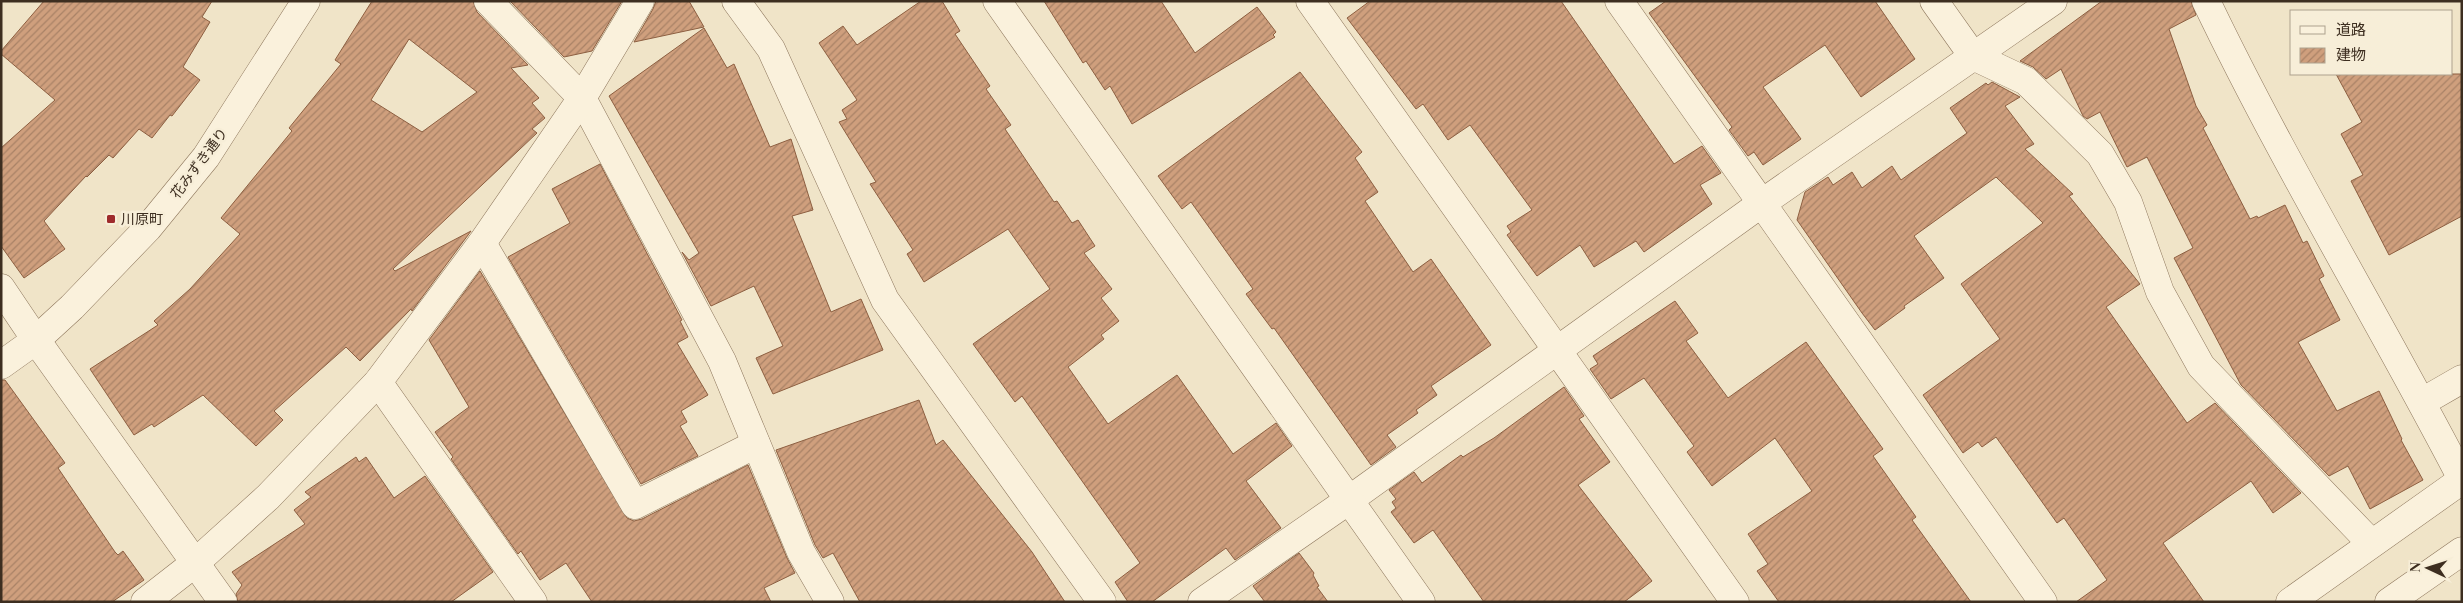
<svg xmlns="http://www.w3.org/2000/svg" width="2463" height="603" viewBox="0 0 2463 603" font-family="'Playfair Display','Noto Sans JP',serif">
<defs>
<pattern id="building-hatch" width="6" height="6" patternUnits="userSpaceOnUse" patternTransform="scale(1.25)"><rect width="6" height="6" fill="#cf9f7d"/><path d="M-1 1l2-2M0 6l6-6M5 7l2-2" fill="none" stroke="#a98266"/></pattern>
</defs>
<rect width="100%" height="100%" fill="#f0e4c8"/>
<g fill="url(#building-hatch)" stroke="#8d5f41" fill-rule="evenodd">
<polygon points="44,1 212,1 202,17 210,22 183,67 200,80 172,116 170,115 152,138 139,129 113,158 109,155 87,177 86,176 44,221 65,249 24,278 1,246 1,148 55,100 1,54 1,51"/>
<path d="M372,1H473L477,12L528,65L511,68L539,98L532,103L545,118L532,129L537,133L393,269L395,271L471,231L412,311L411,309L360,361L346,347L274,411L283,420L256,446L203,395L154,427L152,424L134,435L90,369L158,325L154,321L190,289L240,234L221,218L292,131L289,128L341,64L335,60ZM409,39L477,92L422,132L371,100Z"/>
<polygon points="510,1 622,1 592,51 564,57"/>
<polygon points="656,1 689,1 704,27 634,42 653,9"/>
<polygon points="921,1 942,1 960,31 955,34 990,86 986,89 1011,125 1005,129 1054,202 1057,201 1072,223 1078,220 1095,246 1084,253 1112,289 1101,298 1119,321 1101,335 1104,339 1068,367 1108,424 1177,375 1233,454 1276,423 1292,446 1246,481 1281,528 1235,560 1226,548 1152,602 1128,602 1115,582 1140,563 1022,396 1015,402 973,344 1050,289 1008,229 924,282 907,254 913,250 870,184 876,182 839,122 847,119 842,110 857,100 819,43 843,26 857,45"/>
<polygon points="1044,1 1161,1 1195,53 1257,7 1276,32 1273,35 1275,37 1132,124 1110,86 1105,90 1086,61 1083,63"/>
<polygon points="1370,1 1561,1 1674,164 1702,146 1721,173 1700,185 1712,204 1644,252 1636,241 1594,267 1580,245 1537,276 1507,235 1511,232 1507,226 1532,210 1470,125 1448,140 1423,104 1416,109 1347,18"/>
<polygon points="1666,1 1875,1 1915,59 1861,97 1825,45 1763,87 1801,139 1763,165 1754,152 1748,156 1729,130 1732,127 1649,13"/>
<polygon points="2102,1 2191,1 2196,15 2169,29 2196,106 2207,125 2203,128 2250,219 2257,216 2258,218 2285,205 2303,243 2307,241 2324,276 2319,279 2340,320 2298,342 2337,411 2379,391 2402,439 2401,440 2423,480 2370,509 2348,466 2329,476 2241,385 2174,258 2193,248 2147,157 2127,167 2100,112 2087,119 2083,116 2061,69 2046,79 2033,67 2020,61"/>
<polygon points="704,28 727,68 734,64 770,147 791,139 813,210 792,216 831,312 861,299 883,350 773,394 756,358 783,346 754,286 711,306 682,252 689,260 699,253 609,96"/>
<polygon points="1300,72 1362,152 1355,158 1378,192 1365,201 1413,272 1431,259 1491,345 1431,386 1437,395 1416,410 1418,413 1387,435 1396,447 1371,465 1274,328 1272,329 1246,294 1253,289 1191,202 1182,209 1158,176"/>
<polygon points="2336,74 2462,74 2462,216 2389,255 2351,181 2363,175 2341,134 2362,122"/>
<polygon points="1992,82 2020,97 2005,106 2034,144 2025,149 2073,194 2069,196 2140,284 2106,307 2187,423 2215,403 2301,493 2273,513 2251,481 2163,543 2204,602 2076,602 2107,580 2064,518 2057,523 1996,437 1982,447 1978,442 1963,453 1923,395 2000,339 1961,284 2043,223 1996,177 1914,236 1944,278 1904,306 1905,308 1875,330 1862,313 1797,220 1805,192 1828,177 1833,185 1852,172 1862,188 1892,166 1901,180 1967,133 1950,108 1986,83 1988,85"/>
<polygon points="600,164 682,320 680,321 688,337 677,343 708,395 681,411 687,422 680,426 698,456 641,484 508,257 570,223 552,189"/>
<polygon points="480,271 627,518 634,521 642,519 748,465 787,558 795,573 764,588 771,602 592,602 566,563 540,580 521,551 518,554 451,459 453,457 435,432 469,407 429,340"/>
<polygon points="1675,301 1698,333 1686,341 1728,398 1806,342 1883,449 1873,456 1916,517 1912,520 1971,602 1779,602 1757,571 1768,564 1748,534 1812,491 1775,438 1712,486 1687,452 1694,446 1644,378 1611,399 1590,369 1598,364 1593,356"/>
<polygon points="1,380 5,380 65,463 58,468 115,552 118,555 123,551 144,580 112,602 1,602"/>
<polygon points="1564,387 1584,416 1579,419 1610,462 1578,485 1652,581 1624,602 1484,602 1433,530 1414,543 1391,512 1396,508 1392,502 1396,499 1389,490 1414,472 1422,483 1461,455 1463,457 1494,438"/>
<polygon points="919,400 936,445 943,440 1032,552 1065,602 860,602 833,553 823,558 815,545 776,450"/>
<polygon points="356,457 359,462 366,457 394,498 425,476 493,572 451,602 238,602 236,594 242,585 232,572 305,524 294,510 311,497 305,492"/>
<polygon points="1299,553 1314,573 1313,575 1319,586 1317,587 1328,602 1265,602 1253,586"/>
</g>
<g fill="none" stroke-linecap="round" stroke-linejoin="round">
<g stroke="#8d765c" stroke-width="29">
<g id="minor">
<polyline points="488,1 582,98 722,361 801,552 830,602"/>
<polyline points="736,1 771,49 885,300 1102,602"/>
<polyline points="1310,1 1735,602"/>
<polyline points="1619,1 2043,602"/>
<polyline points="1934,1 1973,56 2026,81 2100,154 2128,202 2160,292 2201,366 2371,543"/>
<path d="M2206,1C2284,164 2379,319 2462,479"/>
<polyline points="482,243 635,505 756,444"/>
<polyline points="1,288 36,340 223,602"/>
<polyline points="378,382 533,602"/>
<polyline points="2422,402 2462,379"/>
<polyline points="145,602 195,563 268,497 378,382 482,243 582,98 640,1"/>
<polyline points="1202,602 1349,500 1762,203 2053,1"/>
<polyline points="2290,602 2462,480"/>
<polyline points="2389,602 2462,551"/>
</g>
</g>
<g stroke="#8d765c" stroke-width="29">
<g id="tertiary">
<polyline points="997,1 1421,602"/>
<polyline points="1,365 36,340 72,307 148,228 206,157 306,1"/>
</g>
</g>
<use href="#minor" stroke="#faf1dc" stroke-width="28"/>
<use href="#tertiary" stroke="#faf1dc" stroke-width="28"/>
</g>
<rect fill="#9e2a2b" stroke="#f7eed8" stroke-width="2" x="106" y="214" width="10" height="10" rx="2.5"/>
<g text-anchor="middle" stroke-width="5" stroke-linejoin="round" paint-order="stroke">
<g font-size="14" fill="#3d2e20" stroke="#f7eed8">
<text transform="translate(199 163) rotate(-53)" y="5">花みずき通り</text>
</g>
<g font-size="14" fill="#3d2e20" stroke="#f7eed8" text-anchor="start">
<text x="121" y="224">川原町</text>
</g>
</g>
<rect width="2463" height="603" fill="none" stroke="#3d2e20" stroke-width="5"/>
<rect x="2290" y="10" width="162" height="65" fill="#f7eed8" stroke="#ada18e"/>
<rect x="2300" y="26" width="25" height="8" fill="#faf1dc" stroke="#ada18e"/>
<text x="2336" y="35" font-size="15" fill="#3d2e20">道路</text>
<rect x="2300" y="48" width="25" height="15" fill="url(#building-hatch)" stroke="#ada18e"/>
<text x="2336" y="60" font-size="15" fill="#3d2e20">建物</text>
<g transform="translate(2428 568) rotate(274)" stroke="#f7eed8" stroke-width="4" paint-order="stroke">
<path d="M0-4L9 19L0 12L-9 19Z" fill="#3d2e20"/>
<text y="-8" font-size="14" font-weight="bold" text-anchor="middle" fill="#3d2e20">N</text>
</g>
</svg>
